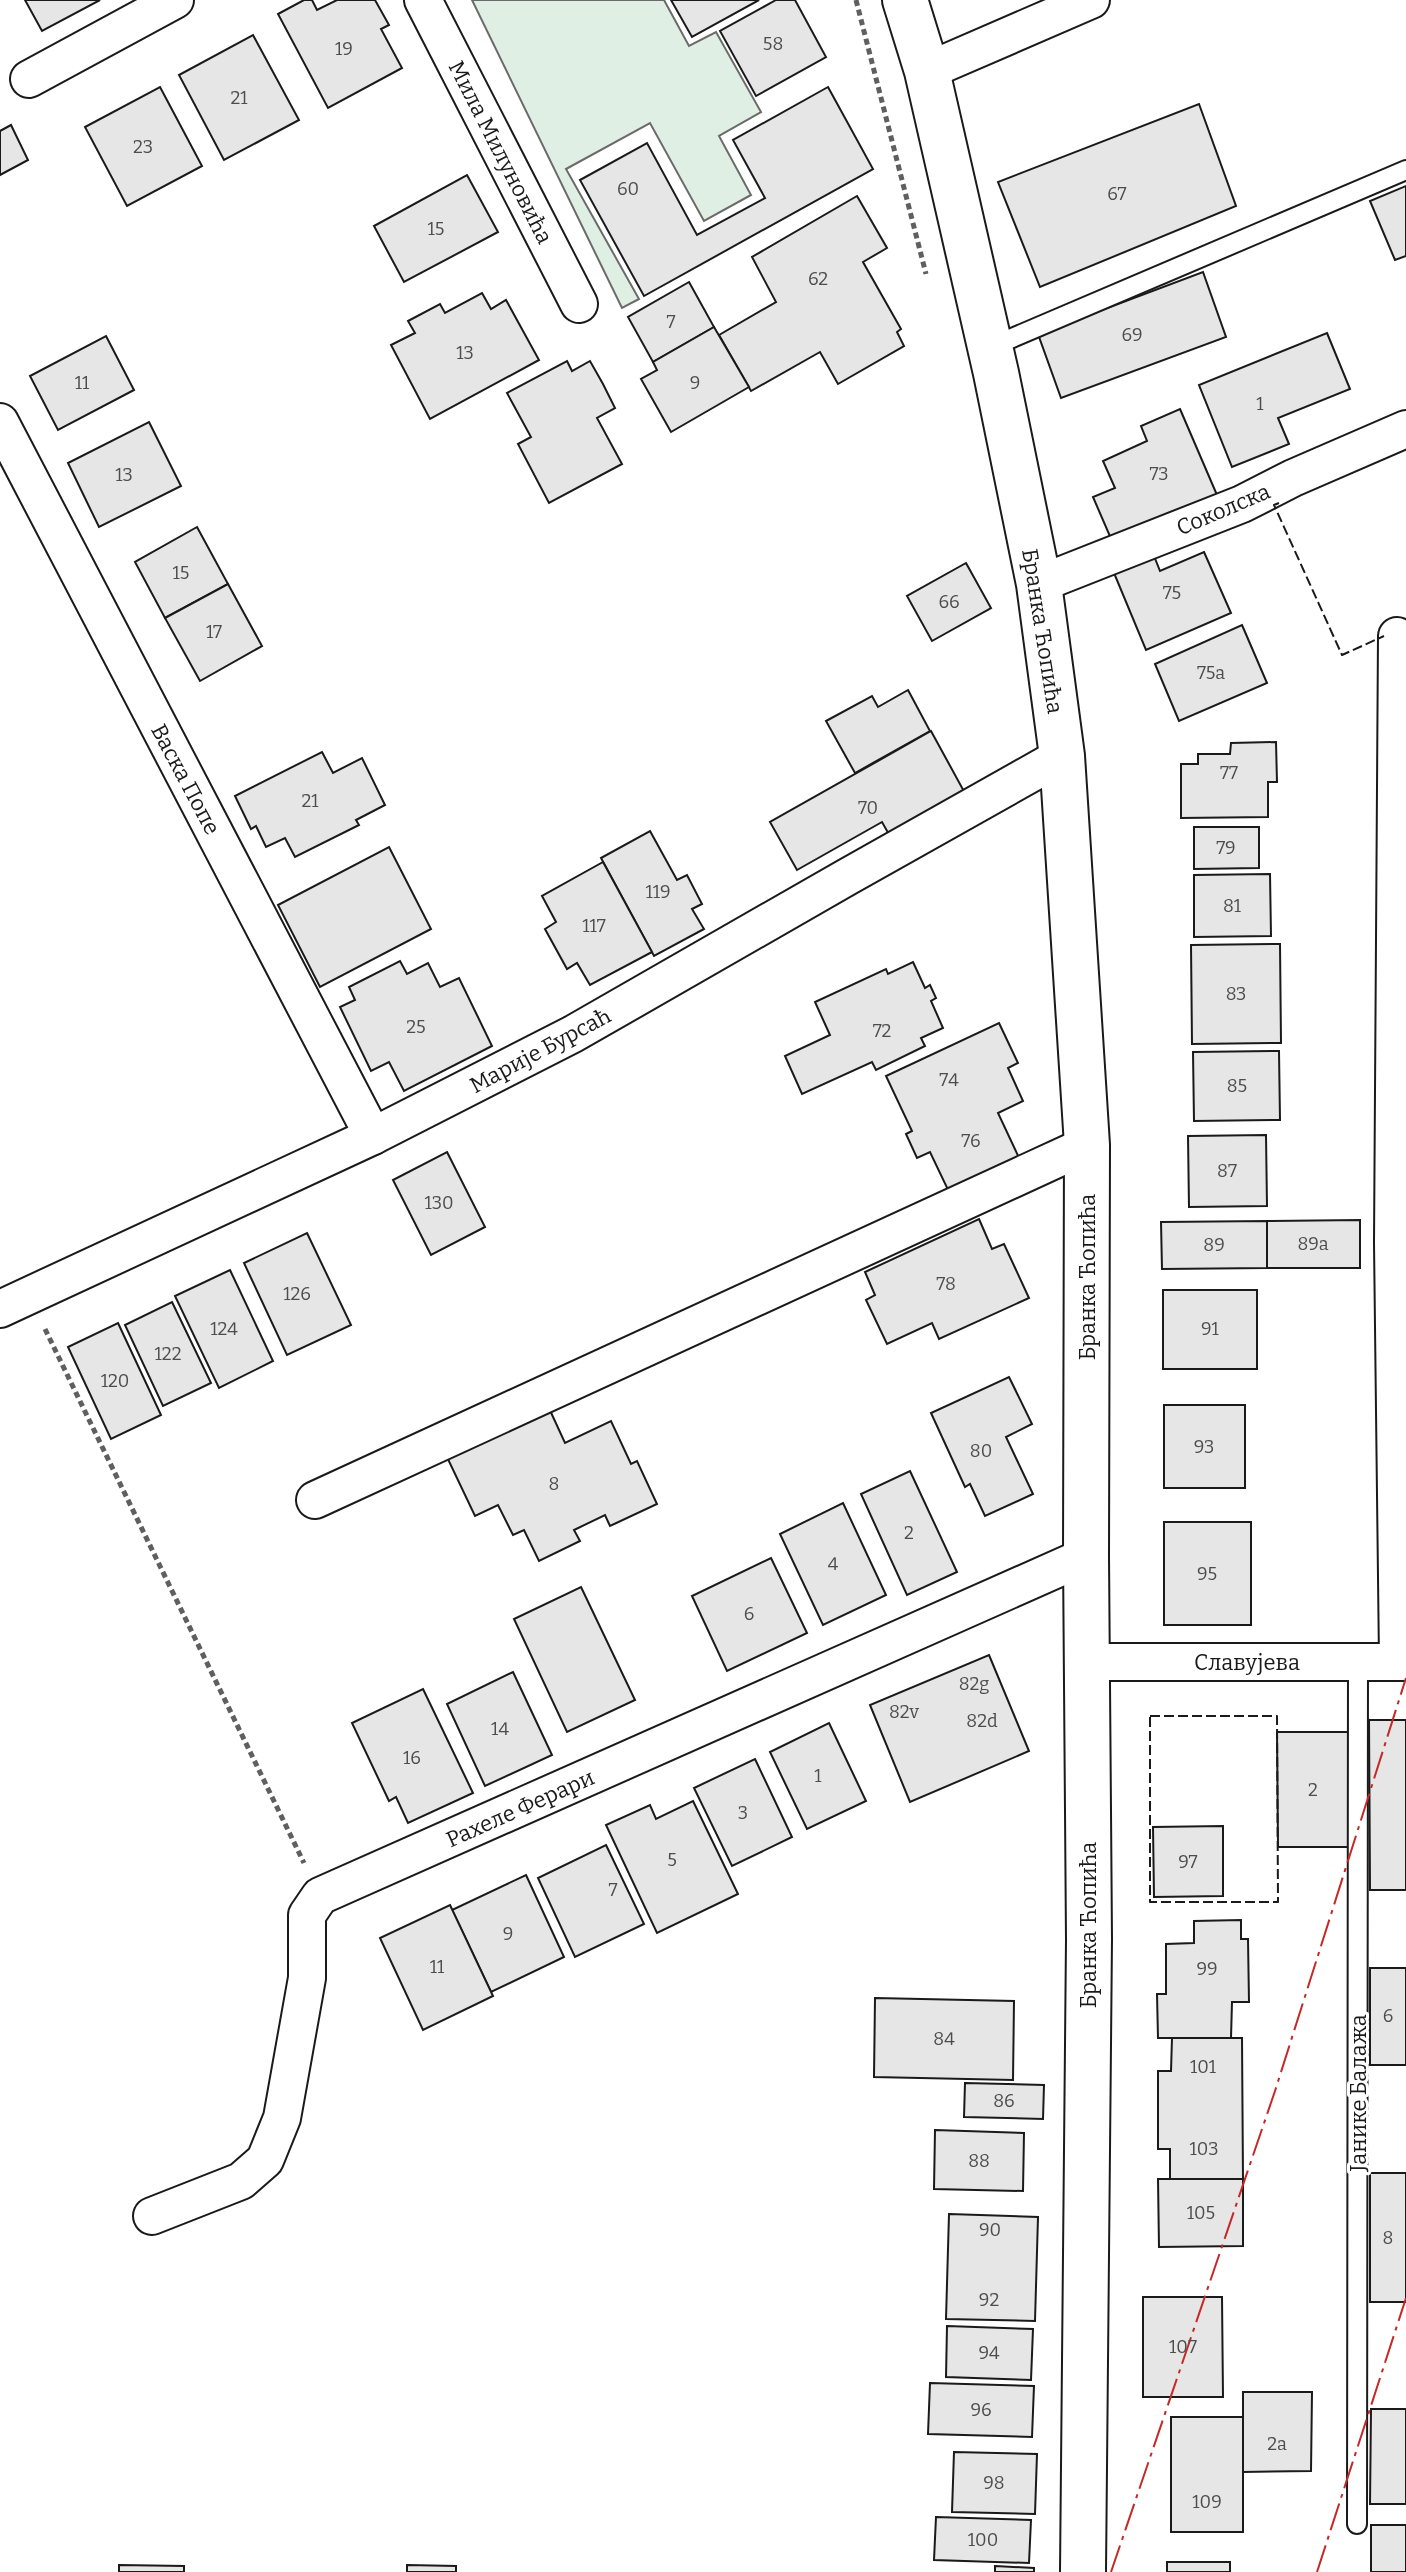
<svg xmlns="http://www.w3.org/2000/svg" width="1406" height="2572" viewBox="0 0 1406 2572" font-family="Bitter,serif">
<rect width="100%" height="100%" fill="#fff"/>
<polygon fill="#e0efe3" stroke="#6a6a6a" stroke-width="2" points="472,0 664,0 689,46 716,32 761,112 719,136 751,195 704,221 650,123 566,169 639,299 622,308"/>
<g fill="#e6e6e6" stroke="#1a1a1a" stroke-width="2">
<polygon points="25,0 100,0 42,31"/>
<polygon points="304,0 312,0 317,10 337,0 375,0 389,25 381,29 402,68 328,108 278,14"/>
<polygon points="671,0 759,0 692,37"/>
<polygon points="776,0 795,0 826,57 756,96 720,31"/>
<polygon points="253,35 299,120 224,160 179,75"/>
<polygon points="160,87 202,166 127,206 85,127"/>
<polygon points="828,87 873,169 644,296 580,180 647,143 697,235 765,198 733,140"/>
<polygon points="1199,104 1236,206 1040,287 998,182"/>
<polygon points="11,125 28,160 0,175 0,131"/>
<polygon points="467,175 498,232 404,282 374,226"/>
<polygon points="1406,186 1406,256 1395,260 1370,201"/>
<polygon points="857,196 887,248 863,262 901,329 897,332 904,346 838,384 820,352 751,391 719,335 776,302 752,257"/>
<polygon points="1203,272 1226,337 1061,398 1038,334"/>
<polygon points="689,282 714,327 653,362 628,317"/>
<polygon points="482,293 491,309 506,300 539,360 430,419 391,345 415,333 408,321 440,304 445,313"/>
<polygon points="714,327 749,387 671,432 641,379 657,370 653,362"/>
<polygon points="1327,333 1350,389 1278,418 1289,444 1232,467 1199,385"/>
<polygon points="106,336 134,390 58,430 30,376"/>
<polygon points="567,361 572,371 590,361 603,384 615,408 597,418 622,464 549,503 518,444 531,437 507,393"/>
<polygon points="1180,409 1217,495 1112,541 1093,497 1115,488 1103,461 1147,441 1141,426"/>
<polygon points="149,422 181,486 99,527 68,463"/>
<polygon points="197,527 228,584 165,618 135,562"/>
<polygon points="1204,552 1231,613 1146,650 1114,573 1154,556 1160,571"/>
<polygon points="966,563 991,608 932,641 907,596"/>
<polygon points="228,584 262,646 200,681 165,618"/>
<polygon points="1242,625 1267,683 1179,721 1155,664"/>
<polygon points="908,690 930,731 855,773 826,721 872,696 878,707"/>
<polygon points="931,731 966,795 891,838 882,822 797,870 770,822"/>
<polygon points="1276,742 1277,782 1268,782 1268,817 1181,818 1181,764 1198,764 1198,754 1230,754 1231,743"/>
<polygon points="322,752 333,773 362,758 385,805 356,820 359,825 295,857 285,838 266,847 256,826 251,829 235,796"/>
<polygon points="1194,827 1259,827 1259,868 1194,869"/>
<polygon points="650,831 677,880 687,875 702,904 692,909 704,929 654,956 601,858"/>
<polygon points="389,847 431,929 320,987 278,905"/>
<polygon points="603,862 652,952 590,985 577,963 567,969 545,929 556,922 542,896"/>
<polygon points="1270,874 1271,936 1194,937 1194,875"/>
<polygon points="1280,944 1281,1043 1192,1044 1191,945"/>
<polygon points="400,961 407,974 428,963 440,987 459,978 492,1046 404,1091 389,1062 371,1071 340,1007 355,1000 349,987"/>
<polygon points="913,962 925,988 930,985 936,998 931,1001 943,1028 921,1038 925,1046 876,1070 872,1062 802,1094 785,1056 830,1035 815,1002 886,969 888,974"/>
<polygon points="999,1023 1018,1063 1008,1068 1023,1101 998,1113 1020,1160 950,1194 930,1152 917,1158 906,1134 912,1131 886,1076"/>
<polygon points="1279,1051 1280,1120 1194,1121 1193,1052"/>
<polygon points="1266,1135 1267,1206 1189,1207 1188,1136"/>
<polygon points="447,1152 485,1227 431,1255 393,1180"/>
<polygon points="979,1219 992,1249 1004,1244 1029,1298 939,1339 932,1323 887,1344 866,1300 875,1295 865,1272"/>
<polygon points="1360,1220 1360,1268 1267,1268 1267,1221"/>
<polygon points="1267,1221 1267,1268 1162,1269 1161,1222"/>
<polygon points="307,1233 351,1325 287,1355 244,1263"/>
<polygon points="230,1270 273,1361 219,1388 175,1296"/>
<rect x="1163" y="1290" width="94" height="79"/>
<polygon points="172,1302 211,1383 163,1406 125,1325"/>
<polygon points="118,1323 161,1415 111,1439 68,1347"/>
<polygon points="1009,1377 1032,1424 1006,1437 1033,1494 985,1516 970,1484 965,1487 931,1413"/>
<rect x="1164" y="1405" width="81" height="83"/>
<polygon points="548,1406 565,1443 611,1421 631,1464 637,1461 657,1504 610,1526 605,1515 574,1530 580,1541 539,1561 524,1530 513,1535 498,1505 475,1516 446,1455"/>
<polygon points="910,1471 957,1572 907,1595 861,1494"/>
<polygon points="843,1503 886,1595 823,1625 780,1534"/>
<rect x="1164" y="1522" width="87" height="103"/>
<polygon points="771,1558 807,1633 727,1671 692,1596"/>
<polygon points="581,1587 635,1700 567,1732 514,1619"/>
<polygon points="989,1655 1029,1751 910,1802 870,1705"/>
<polygon points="513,1672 552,1755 485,1786 447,1704"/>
<polygon points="423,1689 473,1793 408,1823 396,1797 389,1801 352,1723"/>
<polygon points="1369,1720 1406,1720 1406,1890 1370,1890"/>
<polygon points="829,1723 866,1801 807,1829 770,1752"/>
<polygon points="1277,1732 1348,1732 1348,1847 1278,1847"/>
<polygon points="755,1759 792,1837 732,1866 694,1788"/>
<polygon points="693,1801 738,1894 657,1933 606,1825 650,1805 656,1819"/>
<polygon points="1223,1826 1223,1896 1154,1897 1153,1827"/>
<polygon points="606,1845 644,1924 575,1957 538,1878"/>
<polygon points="526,1875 564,1957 491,1992 452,1910"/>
<polygon points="450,1905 493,1996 423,2030 380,1938"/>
<polygon points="1241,1920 1241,1939 1248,1939 1249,2002 1232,2002 1231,2038 1158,2038 1157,1994 1166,1994 1166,1944 1194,1943 1194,1921"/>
<rect x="1370" y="1968" width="36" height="97"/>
<polygon points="875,1998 1014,2001 1013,2080 874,2077"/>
<polygon points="1172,2038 1242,2038 1243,2179 1170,2179 1170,2149 1158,2149 1158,2071 1171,2071"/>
<polygon points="965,2083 1044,2085 1043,2119 964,2117"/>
<polygon points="935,2130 1024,2133 1023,2191 934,2189"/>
<rect x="1370" y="2173" width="36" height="129"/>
<polygon points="1158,2179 1243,2179 1243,2246 1159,2247"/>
<polygon points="949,2214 1038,2217 1035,2321 946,2319"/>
<polygon points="1143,2297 1222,2297 1223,2397 1143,2397"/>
<polygon points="947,2326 1033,2329 1031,2380 946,2377"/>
<polygon points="930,2383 1034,2386 1032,2437 928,2434"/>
<polygon points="1243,2392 1312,2392 1311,2471 1243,2472"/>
<polygon points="1371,2409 1406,2409 1406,2504 1370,2504"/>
<rect x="1171" y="2417" width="72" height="115"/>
<polygon points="954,2452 1037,2454 1035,2514 952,2512"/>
<polygon points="936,2517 1031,2520 1029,2563 934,2560"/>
<rect x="1371" y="2525" width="35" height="47"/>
<rect x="1167" y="2562" width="63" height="10"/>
<polygon points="119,2565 184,2566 184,2572 119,2572"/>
<polygon points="407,2565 456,2566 456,2572 407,2572"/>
<polygon points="995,2566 1034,2568 1034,2572 995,2572"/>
</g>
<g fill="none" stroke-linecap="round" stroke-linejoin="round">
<g stroke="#1a1a1a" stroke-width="22">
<g id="lane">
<polyline points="991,347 1406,170"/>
<polyline points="1357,2524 1358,1661"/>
</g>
</g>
<g stroke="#1a1a1a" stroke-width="40">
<g id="street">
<polyline points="423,0 579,304"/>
<polyline points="927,71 1091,0"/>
<polyline points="29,79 175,0"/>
<polyline points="0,422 373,1136"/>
<polyline points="1039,584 1242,504 1293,478 1406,429"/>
<polyline points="1397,636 1393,1243 1398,1661"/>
<polyline points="0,1309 373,1136 573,1034 847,877 1062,756"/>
<polyline points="315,1500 1087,1145"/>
<polyline points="1088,1662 1406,1662"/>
<polyline points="152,2216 241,2181 265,2160 282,2118 307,1978 307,1915 320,1896 1086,1556"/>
</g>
</g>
<g stroke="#1a1a1a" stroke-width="48">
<polyline id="secondary" points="905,0 927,71 996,373 1039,584 1062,756 1087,1145 1086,1556 1089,1939 1083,2572"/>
</g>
<g stroke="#5f5f5f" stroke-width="5" stroke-dasharray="6 4" stroke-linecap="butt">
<polyline points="856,0 926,274"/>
<polyline points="45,1329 304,1863"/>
</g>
<use href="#lane" stroke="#fff" stroke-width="18"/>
<use href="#street" stroke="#fff" stroke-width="36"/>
<use href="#secondary" stroke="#fff" stroke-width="44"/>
<g stroke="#1a1a1a" stroke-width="2" stroke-dasharray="10 4" stroke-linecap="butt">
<polyline points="1279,503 1274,505 1342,655 1384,636"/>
<polygon points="1150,1716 1277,1716 1278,1902 1150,1902"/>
</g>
<g stroke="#c62828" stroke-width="2" stroke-dasharray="28 6 4 6" stroke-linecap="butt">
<polyline points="1111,2572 1275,2091 1406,1678"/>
<polyline points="1317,2572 1406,2298"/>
</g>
</g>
<g text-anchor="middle" stroke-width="6" stroke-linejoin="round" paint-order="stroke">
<g font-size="18" fill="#4d4d4d">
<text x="773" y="50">58</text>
<text x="344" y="55">19</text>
<text x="239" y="104">21</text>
<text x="143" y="153">23</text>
<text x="628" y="195">60</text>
<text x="1117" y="200">67</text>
<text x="436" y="235">15</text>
<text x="818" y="285">62</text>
<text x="671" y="328">7</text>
<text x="1132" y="341">69</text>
<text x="465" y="359">13</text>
<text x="82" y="389">11</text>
<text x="695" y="389">9</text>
<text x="1260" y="410">1</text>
<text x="1159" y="480">73</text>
<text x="124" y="481">13</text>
<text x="181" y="579">15</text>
<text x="1172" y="599">75</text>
<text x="949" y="608">66</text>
<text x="214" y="638">17</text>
<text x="1211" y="679">75a</text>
<text x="1229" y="779">77</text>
<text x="310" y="807">21</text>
<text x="868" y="814">70</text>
<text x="1226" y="854">79</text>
<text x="658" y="898">119</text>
<text x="1232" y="912">81</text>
<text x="594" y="932">117</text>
<text x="1236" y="1000">83</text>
<text x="416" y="1033">25</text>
<text x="882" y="1037">72</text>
<text x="949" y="1086">74</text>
<text x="1237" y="1092">85</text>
<text x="971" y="1147">76</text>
<text x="1227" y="1177">87</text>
<text x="439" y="1209">130</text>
<text x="1313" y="1250">89a</text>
<text x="1214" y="1251">89</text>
<text x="946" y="1290">78</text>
<text x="297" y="1300">126</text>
<text x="224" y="1335">124</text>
<text x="1210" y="1335">91</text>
<text x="168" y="1360">122</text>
<text x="115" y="1387">120</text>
<text x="1204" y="1453">93</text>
<text x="981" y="1457">80</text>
<text x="554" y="1490">8</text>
<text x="909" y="1539">2</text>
<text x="833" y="1570">4</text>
<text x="1207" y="1580">95</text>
<text x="749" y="1620">6</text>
<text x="974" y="1690">82g</text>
<text x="904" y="1718">82v</text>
<text x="982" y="1727">82d</text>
<text x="500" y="1735">14</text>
<text x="412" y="1764">16</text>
<text x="818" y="1782">1</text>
<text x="1313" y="1796">2</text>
<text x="743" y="1819">3</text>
<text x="672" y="1866">5</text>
<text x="1188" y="1868">97</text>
<text x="613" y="1896">7</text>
<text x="508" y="1940">9</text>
<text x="437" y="1973">11</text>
<text x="1207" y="1975">99</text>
<text x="1388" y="2022">6</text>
<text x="944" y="2045">84</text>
<text x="1203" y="2073">101</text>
<text x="1004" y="2107">86</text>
<text x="1204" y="2155">103</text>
<text x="979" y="2167">88</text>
<text x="1201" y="2219">105</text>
<text x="990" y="2236">90</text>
<text x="1388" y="2244">8</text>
<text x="989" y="2306">92</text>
<text x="1183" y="2353">107</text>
<text x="989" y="2359">94</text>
<text x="981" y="2416">96</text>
<text x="1277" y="2450">2a</text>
<text x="994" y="2489">98</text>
<text x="1207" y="2508">109</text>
<text x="983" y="2546">100</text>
</g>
<g font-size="22" fill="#1a1a1a" stroke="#fff">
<text transform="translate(501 152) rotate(63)" y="8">Мила Милуновића</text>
<text transform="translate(1223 509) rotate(-23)" y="8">Соколска</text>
<text transform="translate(1043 631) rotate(81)" y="8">Бранка Ћопића</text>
<text transform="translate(186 779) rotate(62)" y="8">Васка Попе</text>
<text transform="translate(540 1050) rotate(-28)" y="8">Марије Бурсаћ</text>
<text transform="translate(1087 1277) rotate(-90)" y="8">Бранка Ћопића</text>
<text x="1247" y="1670">Славујева</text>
<text transform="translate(520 1808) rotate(-24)" y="8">Рахеле Ферари</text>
<text transform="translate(1088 1925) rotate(-90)" y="8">Бранка Ћопића</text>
<text transform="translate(1358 2093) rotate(-90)" y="8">Јанике Балажа</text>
</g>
</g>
</svg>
